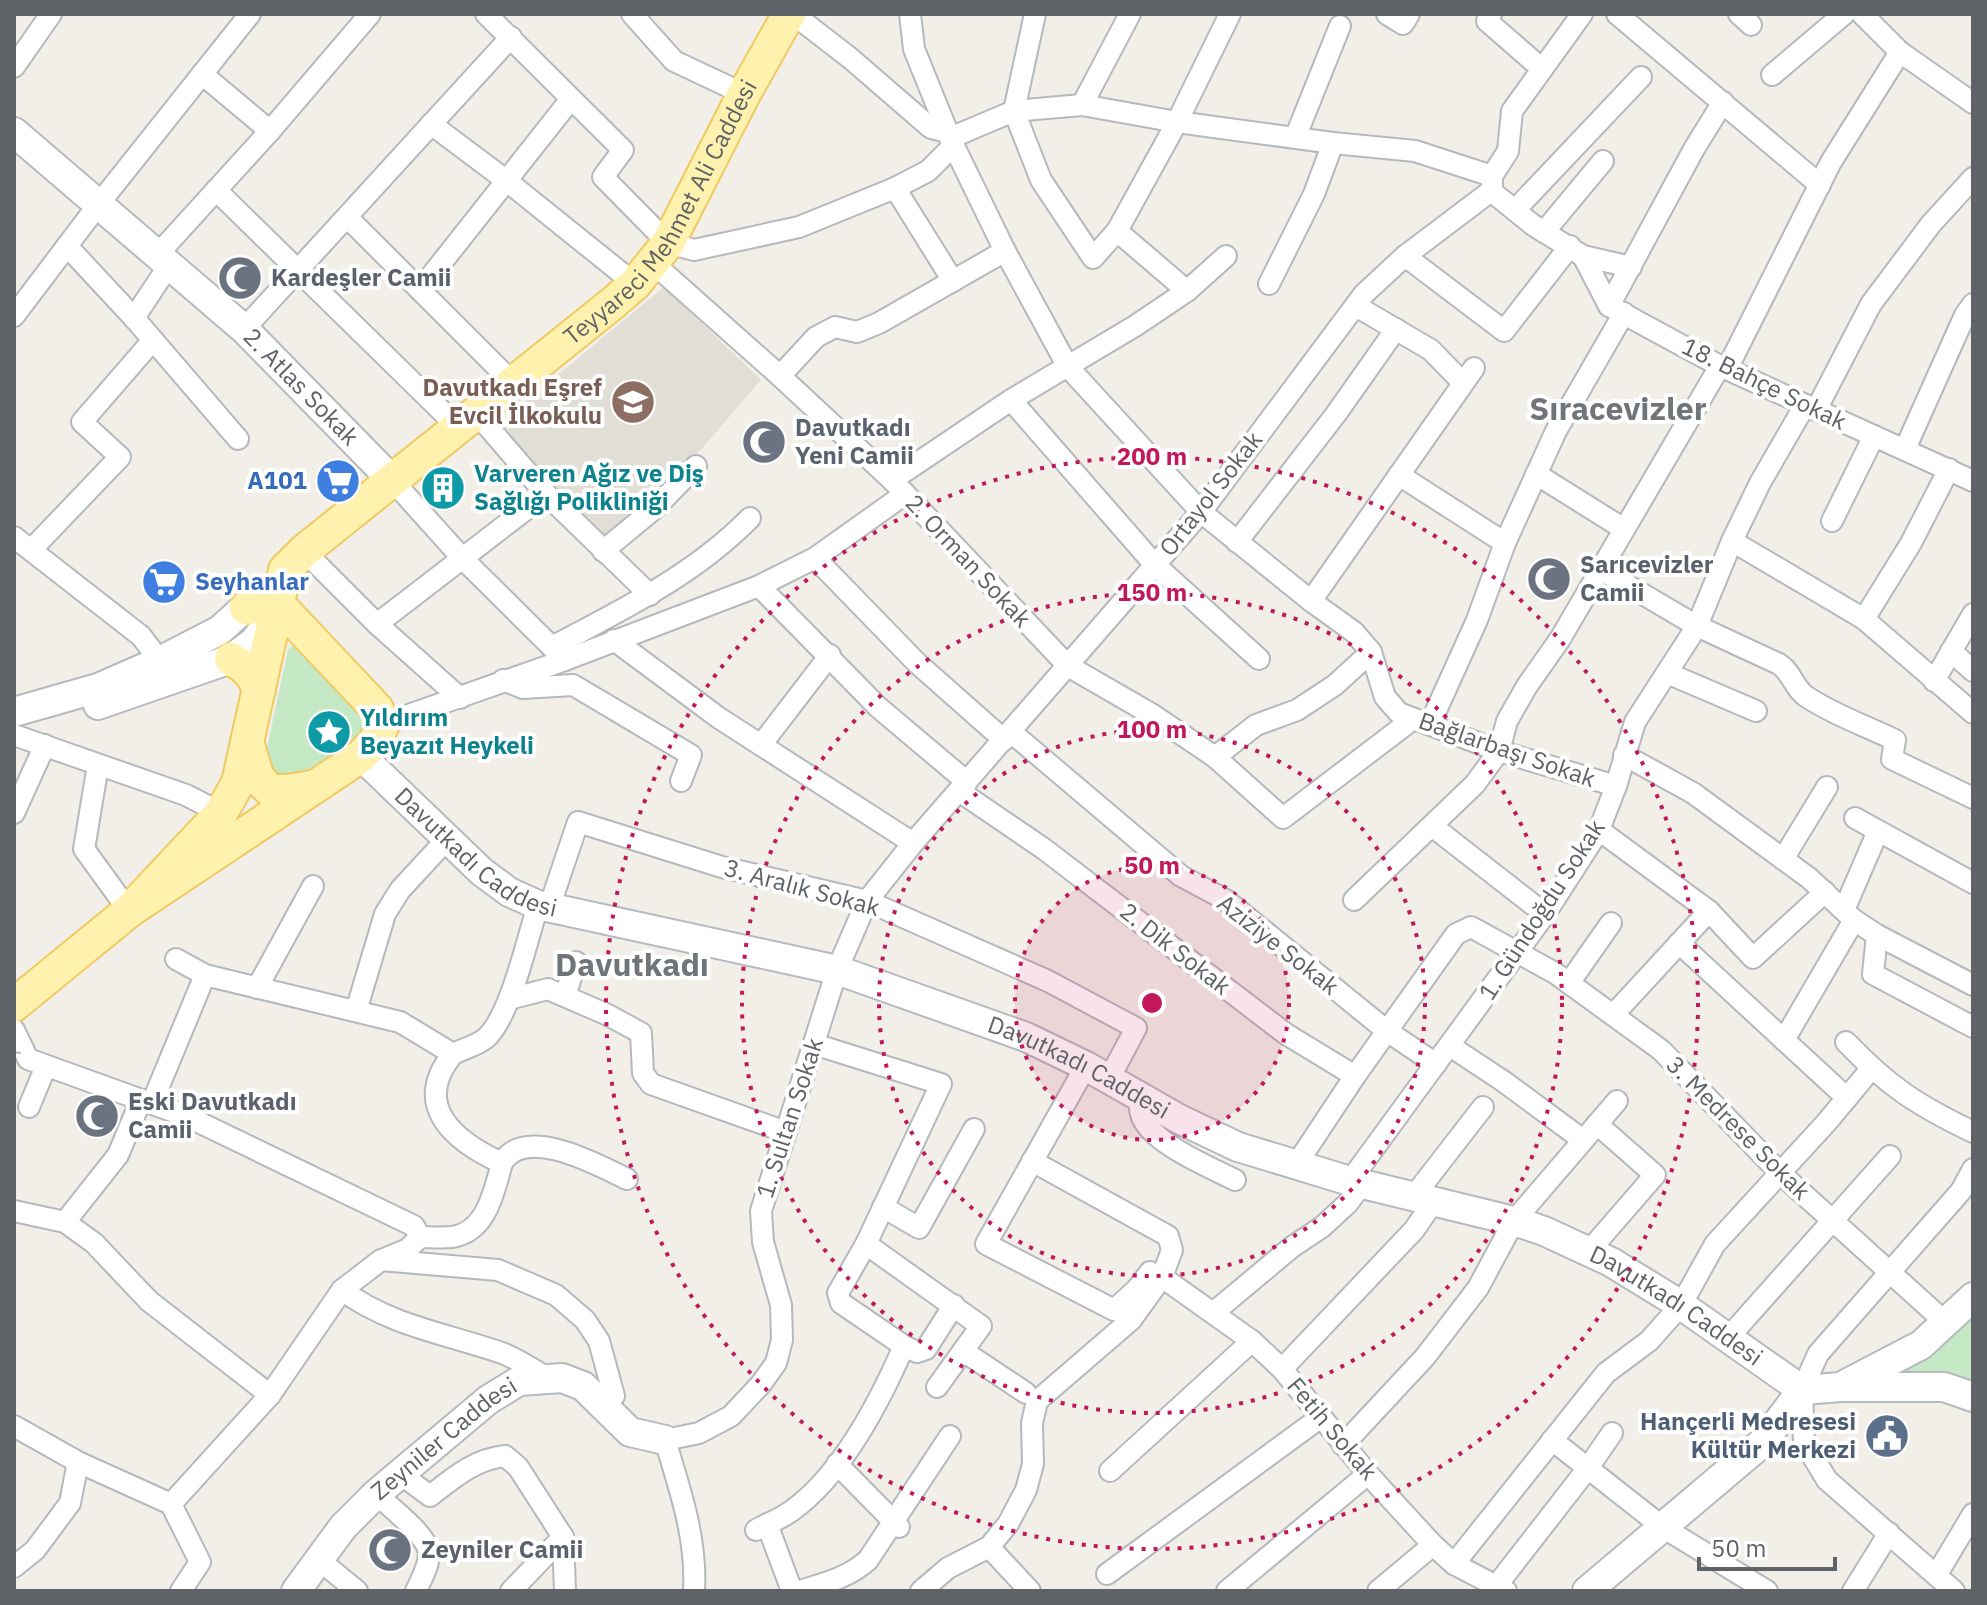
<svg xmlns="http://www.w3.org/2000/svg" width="1987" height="1605" viewBox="0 0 1987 1605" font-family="'IBM Plex Sans',sans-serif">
<rect width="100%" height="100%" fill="#f1efe8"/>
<polygon fill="#e1ded6" points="664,287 761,380 691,461 603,543 497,425"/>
<g fill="#c5e8c5">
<polygon points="302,638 370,723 346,763 276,782 267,748 288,650"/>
<polygon points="1973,1315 1973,1388 1890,1374 1946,1342"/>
</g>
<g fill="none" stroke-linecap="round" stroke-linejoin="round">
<g stroke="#b5b8bc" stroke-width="24">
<g id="minor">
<polyline points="486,14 623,150 603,177 668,243 694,250 799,227 895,188 928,171 954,145"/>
<polyline points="632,14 674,61 744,94"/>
<polyline points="793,14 850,58 931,128 948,132"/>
<polyline points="910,14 914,49 950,138 1005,251 1068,367 1201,512 1311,601 1354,632 1371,652 1385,697 1399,713 1499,751 1616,786"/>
<polyline points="1035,14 1014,111 1041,180 1093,258 1117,231 1177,122 1230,14"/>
<polyline points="1387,14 1403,24 1409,14"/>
<polyline points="1491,14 1487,21 1542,69"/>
<polyline points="1617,14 1820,185"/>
<polyline points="1739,14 1751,25"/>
<polyline points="1862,14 1900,52 1973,103"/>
<polyline points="14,67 51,14"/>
<polyline points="202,74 270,131"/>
<polyline points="1772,75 1844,14"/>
<polyline points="1082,105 1130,14"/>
<polyline points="431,124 507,181 635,284"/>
<polyline points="950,138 1014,111 1082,105 1177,122 1333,143 1415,151 1492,176"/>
<polyline points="1295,138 1340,26"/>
<polyline points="1492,187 1492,176 1508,151 1512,111 1582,14"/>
<polyline points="895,188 953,281"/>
<polyline points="216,190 459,428"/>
<polyline points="1491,191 1533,225 1583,256 1609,306 1720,366 1973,481"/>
<polyline points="1515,210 1641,77"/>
<polyline points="347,217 513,383"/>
<polyline points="1117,231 1187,291"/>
<polyline points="1544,232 1603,161"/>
<polyline points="67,246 134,318 238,439"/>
<polyline points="158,254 270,131 370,14"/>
<polyline points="1405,256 1504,331 1570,246"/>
<polyline points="1583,256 1631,267"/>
<polyline points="653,263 780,376 892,480 1068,666 1153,715 1215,757 1283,818 1413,719"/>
<polyline points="1269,284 1314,194 1333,143"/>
<polyline points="420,290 571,99"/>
<polyline points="1356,306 1431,350 1463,383"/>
<polyline points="1609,306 1694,149 1723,102"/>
<polyline points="14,316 98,205 250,14"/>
<polyline points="134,318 169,265"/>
<polyline points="244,329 511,37"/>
<polyline points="1727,369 1831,162 1900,52"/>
<polyline points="780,376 816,337 835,327 857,332 879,323 1005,251"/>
<polyline points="1011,400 1155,565 1259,659"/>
<polyline points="1816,410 1871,304 1931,224 1973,178"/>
<polyline points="477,414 546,494 650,595"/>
<polyline points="1905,449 1965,315 1973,304"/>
<polyline points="1536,474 1624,529"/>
<polyline points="1399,475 1505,543"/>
<polyline points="392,480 463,559 565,660"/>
<polyline points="892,480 1011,400 1135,326 1187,291 1226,256"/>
<polyline points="1832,521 1874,436"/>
<polyline points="14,537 141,636 160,661"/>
<polyline points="1732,541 1864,619 1973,713"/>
<polyline points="1237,542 1336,414 1396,329"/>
<polyline points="31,550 120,457 82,422 153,340"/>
<polyline points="304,551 377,624 460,698"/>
<polyline points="603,551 654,509 696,466"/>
<polyline points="815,558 917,663 1004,740"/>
<path d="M1600,569L1697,626L1779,664C1793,673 1793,688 1807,697C1834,715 1866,726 1895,740L1892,759L1973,798"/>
<polyline points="759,586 878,707 967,782"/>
<polyline points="1311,601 1474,368"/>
<polyline points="1864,619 1911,543 1949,469"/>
<polyline points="377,624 546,494"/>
<polyline points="614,640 719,718 913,843"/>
<path d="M552,647C623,609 693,576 750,518"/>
<polyline points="1951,651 1973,671"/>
<polyline points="1667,673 1756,711"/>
<polyline points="503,680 523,688 573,685 691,755 681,781"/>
<polyline points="1934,681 1973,614"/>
<polyline points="383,724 565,660 759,586 815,558 905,494"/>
<polyline points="1430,724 1477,620 1505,543 1556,431 1624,313"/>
<polyline points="1011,732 1181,876 1226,900 1387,1031 1436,1064"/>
<polyline points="14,735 186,795 221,813"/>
<polyline points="761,745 830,655"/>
<polyline points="1624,755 1693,793 1809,878 1854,920 1877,935 1973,985"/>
<polyline points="1215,757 1256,725 1297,710 1335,685 1371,652"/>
<polyline points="98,765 84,849 129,911"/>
<polyline points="959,791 1044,849 1286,1034 1355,1076"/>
<polyline points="14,813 45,745"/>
<polyline points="1855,818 1973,883"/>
<polyline points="1432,826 1545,914"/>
<polyline points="1599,830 1709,911 1753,958 1825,892"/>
<polyline points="1783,859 1827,787"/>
<polyline points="1354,900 1475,784 1499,751 1507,721 1527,686 1560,639 1720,366"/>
<polyline points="549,908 578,822 722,867 867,901 1048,981 1136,1028 1109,1079"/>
<polyline points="1844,910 1878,831"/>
<polyline points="1877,935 1873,974 1973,1027"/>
<polyline points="1679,943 1847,1098"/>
<path d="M176,959L205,975L400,1022L453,1054C463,1049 478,1045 486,1038C510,1017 528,937 538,905"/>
<polyline points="1569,983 1611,923"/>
<polyline points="257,988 313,886"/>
<polyline points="565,996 576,962"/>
<polyline points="509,999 548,989 608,1015 641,1033 643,1073 651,1084 786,1132"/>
<polyline points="356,1011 385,914 400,890 448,838"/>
<polyline points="1614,1014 1709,911"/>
<polyline points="14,1030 28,1059 186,1116 414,1226 420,1237 408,1249 384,1259"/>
<polyline points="1784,1040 1854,920"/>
<path d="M1846,1042C1889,1087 1917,1105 1973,1132"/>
<polyline points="814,1044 941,1084 866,1244 838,1293 841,1303 904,1346"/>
<polyline points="1450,1046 1503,1081 1583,1140"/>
<polyline points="1086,1066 986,1244 1114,1310 1137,1289 1150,1272"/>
<path d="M1139,1096C1140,1104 1139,1114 1144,1121C1159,1146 1209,1167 1235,1180"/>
<polyline points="152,1103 205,975"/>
<polyline points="29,1107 46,1066"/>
<path d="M502,1163C525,1124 598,1165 627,1179"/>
<polyline points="1296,1165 1355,1076 1456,934 1471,927 1555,973 1661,1050 1781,1174 1945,1322"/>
<polyline points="1350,1181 1545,914 1599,830 1616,786 1635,722 1697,626 1732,541 1760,483 1805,405"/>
<polyline points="1414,1196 1483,1107"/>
<polyline points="883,1207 919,1228 974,1129"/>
<polyline points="14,1211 65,1222 94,1243 149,1301 270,1395"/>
<polyline points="65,1222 118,1155 141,1100"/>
<path d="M420,1237C430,1237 441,1238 452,1237C487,1232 494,1191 502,1163C455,1142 410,1105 453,1054"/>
<polyline points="866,1244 981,1326 937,1387"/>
<polyline points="1589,1251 1655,1175 1597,1124"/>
<polyline points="1162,1277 1252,1341 1282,1369 1368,1474 1433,1545 1454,1564 1506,1591"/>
<path d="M342,1290C390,1326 448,1334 502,1353C518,1359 532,1369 546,1377"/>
<polyline points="1213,1313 1292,1247 1322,1227 1348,1203 1362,1184"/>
<polyline points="1728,1338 1890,1156"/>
<polyline points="963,1351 1026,1393"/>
<polyline points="1282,1369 1414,1230 1434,1201"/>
<polyline points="14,1426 78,1462 171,1504 200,1562 181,1591"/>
<polyline points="1552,1440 1664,1528 1767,1591"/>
<polyline points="1343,1445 1425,1357 1478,1288 1514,1221 1617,1101"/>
<polyline points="837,1464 899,1527"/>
<polyline points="1110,1471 1252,1341"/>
<path d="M399,1473L430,1496C453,1478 475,1459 505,1456L518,1467L563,1537L565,1591"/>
<path d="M376,1494C390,1507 423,1532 428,1549C432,1562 421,1579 416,1591"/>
<polyline points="171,1504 270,1395 342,1290 381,1260 498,1270 556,1295 585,1320 599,1341 614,1396"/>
<polyline points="767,1524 792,1591"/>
<path d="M756,1530C769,1523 783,1518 794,1509C843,1473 880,1401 904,1346L917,1352L926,1349L954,1305"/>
<polyline points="989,1547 1030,1591"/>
<polyline points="318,1559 357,1591"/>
<polyline points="1454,1564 1606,1373 1649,1341 1681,1305 1715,1244 1826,1123 1871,1069"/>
<polyline points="14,1567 35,1550 70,1503 78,1462"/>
<polyline points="1107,1574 1321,1417"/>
<polyline points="1937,1574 1973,1514"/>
<polyline points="1497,1585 1588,1468 1612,1433"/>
<polyline points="511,1591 563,1537"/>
<path d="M694,1591C697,1538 680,1490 665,1440L699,1433L731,1416L761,1384L776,1363L782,1340L781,1305L763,1242L761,1211L837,970L867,901L913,843L1201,512L1364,294L1405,256L1491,191"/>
<path d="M800,1591C825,1583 848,1578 868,1560L950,1436"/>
<polyline points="921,1591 948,1568 989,1547 1008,1524 1026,1490 1033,1464 1032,1423 1037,1401 1131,1320 1162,1277 1172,1250 1168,1236 1032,1161"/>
<polyline points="1227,1591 1368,1474"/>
<polyline points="1378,1591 1433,1545"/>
<polyline points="1853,1591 1889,1533"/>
<polyline points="1954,1591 1827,1480 1804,1442 1802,1390 1818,1354 1961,1191 1973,1169"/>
</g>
</g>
<g stroke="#b6babf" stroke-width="32">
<g id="secondary">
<path id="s1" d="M14,132L244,329L392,480"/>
<polyline points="98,705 231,659 255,641 273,614"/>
<polyline points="14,712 98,688 160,661 220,630 261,593"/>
<path id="s2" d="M361,756L482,872L509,892L538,905L837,970L1026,1037L1086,1066L1179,1119L1238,1147L1350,1181L1514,1221L1544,1231L1611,1262L1681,1305L1802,1390"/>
<polyline points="1846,1384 1921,1345 1973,1297"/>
<path id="s3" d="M296,1591L343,1527L376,1494L488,1400L519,1381L562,1378L583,1386L630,1432L665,1440"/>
<polyline points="1587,1591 1762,1443 1802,1390 1841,1387 1944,1387 1973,1397"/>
</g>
</g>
<g stroke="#f2c960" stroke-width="36">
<g id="primary">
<polyline points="246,608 279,605"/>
<path d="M231,659C246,667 253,674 259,690"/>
<polyline points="247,742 258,778 271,791 287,791 312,787"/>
<path id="s4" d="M129,911L221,813L238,783L285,570L304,551L613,303L635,284L668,243L744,94L789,14"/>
<polyline points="14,1005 129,911 361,756 376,740 383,724 377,709 279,605"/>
</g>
</g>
<use href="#minor" stroke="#fff" stroke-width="20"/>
<use href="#secondary" stroke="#fff" stroke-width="28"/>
<use href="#primary" stroke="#fff2af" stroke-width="32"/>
<polyline stroke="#b6b7b8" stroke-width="2" points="14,1052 20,1053"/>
</g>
<circle cx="1152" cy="1003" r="137" fill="#c2185b" fill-opacity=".12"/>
<g fill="none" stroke="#c2185b" stroke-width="4" stroke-dasharray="4 8">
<circle cx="1152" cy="1003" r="137"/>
<circle cx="1152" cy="1003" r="273"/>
<circle cx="1152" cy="1003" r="410"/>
<circle cx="1152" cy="1003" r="546"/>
</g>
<defs>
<g id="mosque-disc" transform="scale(2.3)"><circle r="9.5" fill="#6b7280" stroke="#fff"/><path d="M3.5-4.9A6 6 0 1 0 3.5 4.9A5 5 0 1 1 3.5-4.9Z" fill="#fff"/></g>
<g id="school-disc" transform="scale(2.3)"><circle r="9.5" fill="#8d6e63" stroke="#fff"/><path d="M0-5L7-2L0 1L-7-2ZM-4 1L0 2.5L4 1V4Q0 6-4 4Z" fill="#fff"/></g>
<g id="supermarket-disc" transform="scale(2.3)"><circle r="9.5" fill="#3f7fe0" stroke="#fff"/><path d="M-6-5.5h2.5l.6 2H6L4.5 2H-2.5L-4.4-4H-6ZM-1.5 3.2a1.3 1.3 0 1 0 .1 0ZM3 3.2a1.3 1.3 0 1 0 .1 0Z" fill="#fff"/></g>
<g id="building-disc" transform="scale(2.3)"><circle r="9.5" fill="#0f9aa8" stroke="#fff"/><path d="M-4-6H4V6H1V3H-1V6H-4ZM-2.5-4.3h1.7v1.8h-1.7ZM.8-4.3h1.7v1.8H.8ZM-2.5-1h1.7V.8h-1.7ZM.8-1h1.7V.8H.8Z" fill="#fff"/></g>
<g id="sight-disc" transform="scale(2.3)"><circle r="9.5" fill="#0f9aa8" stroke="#fff"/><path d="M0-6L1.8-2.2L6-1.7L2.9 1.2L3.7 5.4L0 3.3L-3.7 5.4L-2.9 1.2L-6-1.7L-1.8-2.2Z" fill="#fff"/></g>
<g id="civic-disc" transform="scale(2.3)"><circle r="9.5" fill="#5c6f8a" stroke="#fff"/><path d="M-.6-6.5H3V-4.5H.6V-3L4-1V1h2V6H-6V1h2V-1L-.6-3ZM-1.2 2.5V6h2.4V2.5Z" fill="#fff"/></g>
</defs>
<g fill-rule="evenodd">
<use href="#mosque-disc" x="240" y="278"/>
<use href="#school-disc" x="633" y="402"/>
<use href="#mosque-disc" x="764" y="442"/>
<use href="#supermarket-disc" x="338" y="481"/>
<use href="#building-disc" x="443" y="488"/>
<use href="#mosque-disc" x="1549" y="579"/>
<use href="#supermarket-disc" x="164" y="582"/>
<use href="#sight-disc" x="329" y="732"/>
<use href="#mosque-disc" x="97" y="1116"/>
<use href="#civic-disc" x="1887" y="1436"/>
<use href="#mosque-disc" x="390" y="1550"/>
</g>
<g text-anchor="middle" stroke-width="8" stroke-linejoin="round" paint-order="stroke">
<g font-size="24" fill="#5f6368" stroke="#fff">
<text dy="8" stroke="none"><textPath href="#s4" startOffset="912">Teyyareci Mehmet Ali Caddesi</textPath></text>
<text transform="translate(1764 384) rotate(26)" y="8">18. Bahçe Sokak</text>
<text dy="8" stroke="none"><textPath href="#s1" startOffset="384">2. Atlas Sokak</textPath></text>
<text transform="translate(1211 494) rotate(-52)" y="8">Ortayol Sokak</text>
<text transform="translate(968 561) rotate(47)" y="8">2. Orman Sokak</text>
<text transform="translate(1507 750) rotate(19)" y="8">Bağlarbaşı Sokak</text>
<text dy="8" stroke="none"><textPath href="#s2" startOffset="152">Davutkadı Caddesi</textPath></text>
<text transform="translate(802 888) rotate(15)" y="8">3. Aralık Sokak</text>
<text transform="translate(1542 910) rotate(-57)" y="8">1. Gündoğdu Sokak</text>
<text transform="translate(1278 945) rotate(38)" y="8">Aziziye Sokak</text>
<text transform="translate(1175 949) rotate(38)" y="8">2. Dik Sokak</text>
<text dy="8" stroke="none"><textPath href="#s2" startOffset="800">Davutkadı Caddesi</textPath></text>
<text transform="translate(790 1118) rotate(-72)" y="8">1. Sultan Sokak</text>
<text transform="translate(1738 1128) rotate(45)" y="8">3. Medrese Sokak</text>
<text dy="8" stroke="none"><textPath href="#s2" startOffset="1448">Davutkadı Caddesi</textPath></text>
<text transform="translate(1332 1429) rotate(50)" y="8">Fetih Sokak</text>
<text dy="8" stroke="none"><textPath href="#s3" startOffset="214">Zeyniler Caddesi</textPath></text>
</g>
<g font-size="24" font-weight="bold" fill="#5b616d" stroke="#fff" text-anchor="start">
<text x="271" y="286">Kardeşler Camii</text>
<text x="795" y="436">Davutkadı<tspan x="795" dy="28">Yeni Camii</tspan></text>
<text x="1580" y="573">Sarıcevizler<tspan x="1580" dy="28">Camii</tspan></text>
<text x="128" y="1110">Eski Davutkadı<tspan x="128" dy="28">Camii</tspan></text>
<text x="421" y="1558">Zeyniler Camii</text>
</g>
<g font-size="24" font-weight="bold" fill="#785e54" stroke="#fff" text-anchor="end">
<text x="602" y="396">Davutkadı Eşref<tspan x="602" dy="28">Evcil İlkokulu</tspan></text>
</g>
<g font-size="24" font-weight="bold" fill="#0d838f" stroke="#fff" text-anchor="start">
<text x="474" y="482">Varveren Ağız ve Diş<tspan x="474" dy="28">Sağlığı Polikliniği</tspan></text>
<text x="360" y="726">Yıldırım<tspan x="360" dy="28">Beyazıt Heykeli</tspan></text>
</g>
<g font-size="24" font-weight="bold" fill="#366cbe" stroke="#fff" text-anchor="end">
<text x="307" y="489">A101</text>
<text x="195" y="590" text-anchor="start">Seyhanlar</text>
</g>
<g font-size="24" font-weight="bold" fill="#4e5e75" stroke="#fff" text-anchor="end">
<text x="1856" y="1430">Hançerli Medresesi<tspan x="1856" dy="28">Kültür Merkezi</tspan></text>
</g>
<g font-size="32" font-weight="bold" fill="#70757a" stroke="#fff">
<text x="1618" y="420">Sıracevizler</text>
<text x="632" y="976">Davutkadı</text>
</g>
</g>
<circle cx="1152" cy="1003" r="12" fill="#c2185b" stroke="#fff" stroke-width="4"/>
<g font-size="24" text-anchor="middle" font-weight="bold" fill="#c2185b" stroke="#fff" stroke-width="8" stroke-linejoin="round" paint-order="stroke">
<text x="1152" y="465">200 m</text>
<text x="1152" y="601">150 m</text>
<text x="1152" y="738">100 m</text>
<text x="1152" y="874">50 m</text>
</g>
<rect width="1987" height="1605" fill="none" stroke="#5f6368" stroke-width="32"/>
<path d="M1699 1557v12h136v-12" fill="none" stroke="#5f6368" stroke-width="4"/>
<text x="1711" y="1557" font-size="24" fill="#5f6368" stroke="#ffffff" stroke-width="6" paint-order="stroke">50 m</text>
</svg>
